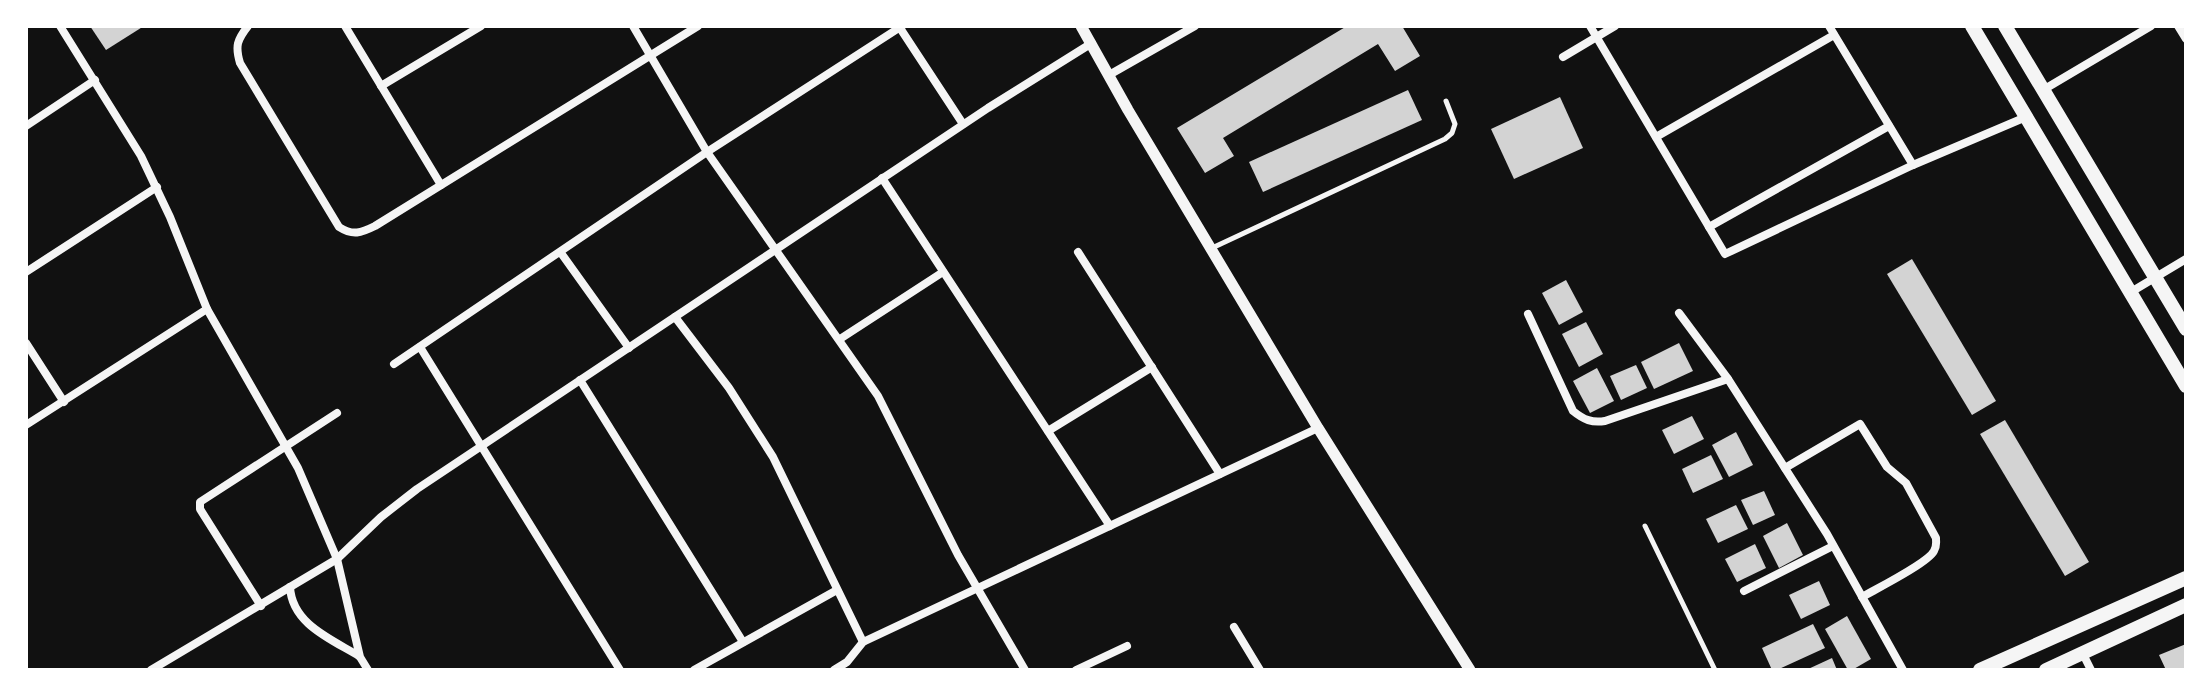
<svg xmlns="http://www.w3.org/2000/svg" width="2212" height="696" viewBox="0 0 2212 696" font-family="Jost,sans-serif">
<rect width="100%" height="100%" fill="#111"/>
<g fill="#d3d3d3">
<polygon points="90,26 144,26 106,50"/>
<polygon points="1347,26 1402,26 1420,56 1395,71 1378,44 1223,138 1234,156 1205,173 1177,128"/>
<polygon points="1408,90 1422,120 1263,192 1249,162"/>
<polygon points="1560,97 1583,148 1514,179 1491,129"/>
<polygon points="1912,259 1996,401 1972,415 1887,274"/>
<polygon points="1566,280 1583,312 1559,325 1542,293"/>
<polygon points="1586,322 1603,354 1579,367 1562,334"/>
<polygon points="1679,343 1693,371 1654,389 1641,362"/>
<polygon points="1636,365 1647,388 1621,400 1610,376"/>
<polygon points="1597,368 1614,401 1590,413 1573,381"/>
<polygon points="1692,416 1704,439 1674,454 1662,430"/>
<polygon points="2005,420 2089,562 2065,576 1980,434"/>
<polygon points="1736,432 1753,465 1729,477 1712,445"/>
<polygon points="1711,455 1723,479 1693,493 1682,469"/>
<polygon points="1764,491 1775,515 1753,525 1741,500"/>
<polygon points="1736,505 1748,529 1718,543 1706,519"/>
<polygon points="1787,523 1803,555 1779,568 1763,536"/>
<polygon points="1755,544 1766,568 1737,582 1725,559"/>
<polygon points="1819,581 1830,605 1801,619 1789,595"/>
<polygon points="1847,616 1871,659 1852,670 1848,670 1825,629"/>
<polygon points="1813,624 1825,648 1777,670 1772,670 1762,648"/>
<polygon points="2186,644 2186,670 2166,670 2159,655"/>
<polygon points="1832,658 1837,670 1806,670"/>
</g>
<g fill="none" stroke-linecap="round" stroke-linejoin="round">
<g stroke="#f5f5f5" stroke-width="5">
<polyline points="1212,248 1445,139 1452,133 1455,124 1446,101"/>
<polyline points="1645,526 1715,670"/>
</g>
<g stroke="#f5f5f5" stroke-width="8">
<polyline points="60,26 141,156 170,217 207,309 298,468 337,559 360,657 368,670"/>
<path d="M248,26C237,40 235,46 240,63L339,227C353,236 361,233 375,226L698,26"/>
<polyline points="345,26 441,185"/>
<polyline points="633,26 707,152 878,396 958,555 1025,670"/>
<polyline points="1590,26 1725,254 1913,165 2026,117"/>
<polyline points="1829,26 1913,165"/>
<polyline points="2178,26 2186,39"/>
<polyline points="900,28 963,124"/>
<polyline points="1563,57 1615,26"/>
<polyline points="1109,75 1195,26"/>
<polyline points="381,86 481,26"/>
<polyline points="2043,90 2151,26"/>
<polyline points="26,126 95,80"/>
<polyline points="1656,137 1834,35"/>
<polyline points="882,178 1110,526"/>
<polyline points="1709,227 1889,126"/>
<polyline points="1078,252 1220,474"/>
<polyline points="561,253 629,348"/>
<polyline points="26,272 157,187"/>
<polyline points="2131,292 2186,259"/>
<polyline points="1679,313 1728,379 1827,534 1903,670"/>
<path d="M1528,314L1573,411C1584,420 1592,423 1605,421L1728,379"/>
<polyline points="675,317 729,388 773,457 863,642"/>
<polyline points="840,339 943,272"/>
<polyline points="26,343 64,402"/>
<polyline points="420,347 620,670"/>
<polyline points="394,364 707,152 902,26"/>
<polyline points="580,380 743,642"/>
<polyline points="26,425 207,309"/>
<polyline points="1048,431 1152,367"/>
<path d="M1785,468L1860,424L1887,467L1906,483L1936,538C1936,544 1937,546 1934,551C1928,563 1876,589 1862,597"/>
<path d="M290,587C292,624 331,639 359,656"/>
<polyline points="1744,591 1833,546"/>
<polyline points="261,606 200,509 200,502 337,413"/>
<polyline points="1234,627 1260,670"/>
<polyline points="2083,654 2091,670"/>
<polyline points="151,670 337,559 381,517 417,489 988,108 1092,43"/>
<polyline points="694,670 837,590"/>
<polyline points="834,670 847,662 863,642 1318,428"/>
<polyline points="1076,670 1127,646"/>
</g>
<polyline stroke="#f5f5f5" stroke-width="11" points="1081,26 1128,110 1318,428 1470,670"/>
<g stroke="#f5f5f5" stroke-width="14">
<polyline points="1972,26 2186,386"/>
<polyline points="2005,26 2186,329"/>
<polyline points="1980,670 2186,578"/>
<polyline points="2046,670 2186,605"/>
</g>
</g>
<rect width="2212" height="696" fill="none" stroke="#ffffff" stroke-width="56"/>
</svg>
